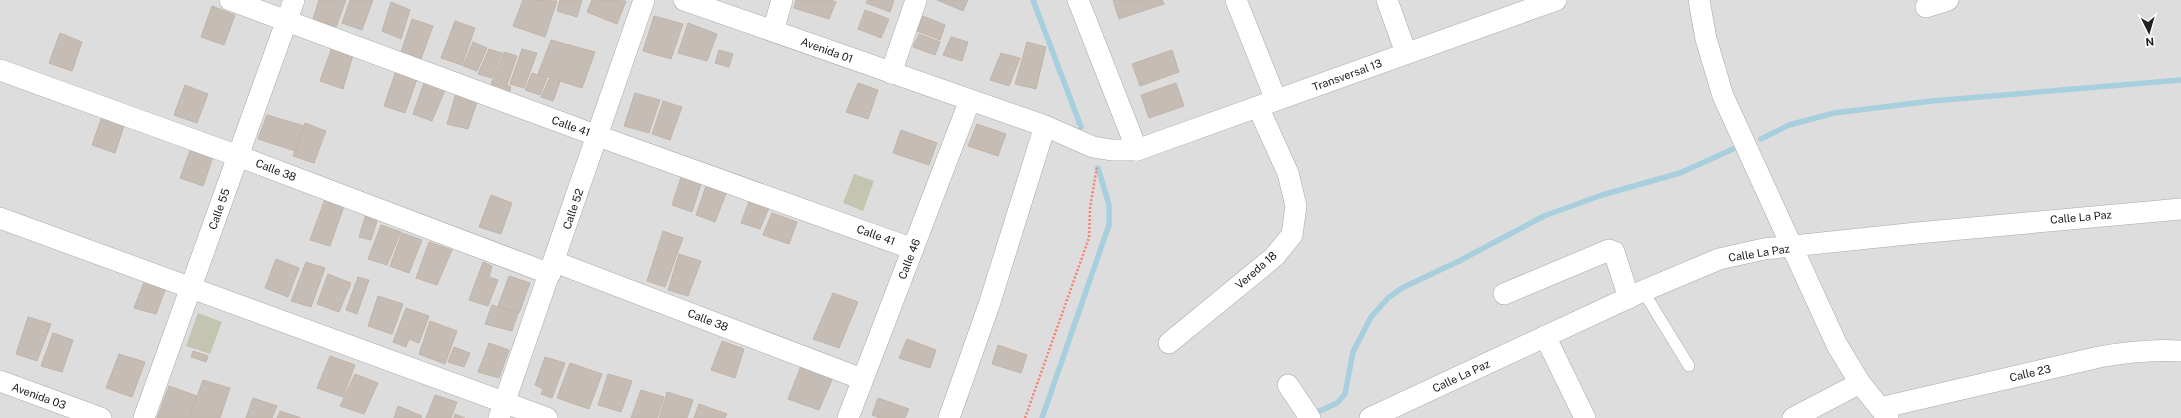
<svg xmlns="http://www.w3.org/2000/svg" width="2181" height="418" viewBox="0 0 2181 418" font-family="'Public Sans',sans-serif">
<rect width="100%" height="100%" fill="#f0ede6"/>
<rect fill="#dedddd" x="0" y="0" width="2181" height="418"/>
<g fill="#c4c5b1">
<polygon points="854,174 874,181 863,211 843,203"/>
<polygon points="198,313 222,322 210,354 186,346"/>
</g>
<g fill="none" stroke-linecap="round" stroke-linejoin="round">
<g stroke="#a7cfdd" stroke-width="5.5">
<polyline points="1033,0 1081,127"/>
<polyline points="1761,139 1789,125 1834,113 1932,101 2181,80"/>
<polyline points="1313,414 1337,403 1345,394 1353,352 1371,317 1388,298 1402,288 1459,261 1544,216 1602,195 1680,173 1733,149"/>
<polyline points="1042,418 1109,225 1109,205 1098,168"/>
</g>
</g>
<g fill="#c5bdb5" stroke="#c2b4a8">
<polygon points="319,0 346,0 336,27 313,19"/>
<polygon points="350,0 373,0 362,30 342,23"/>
<polygon points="523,0 557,1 545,37 513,26"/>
<polygon points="560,0 582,0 577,17 557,11"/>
<polygon points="592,0 626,1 617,24 587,12"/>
<polygon points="796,0 831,0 836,2 829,19 794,8"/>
<polygon points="868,0 894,0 890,12 866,3"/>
<polygon points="937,0 968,0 963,11"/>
<polygon points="1113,0 1162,0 1164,4 1119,19"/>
<polygon points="391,2 410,10 401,39 382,31"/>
<polygon points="212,6 235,15 224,45 201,37"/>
<polygon points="865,10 889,19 881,38 858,29"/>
<polygon points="654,16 683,24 671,59 643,51"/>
<polygon points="923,16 945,25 940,40 917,31"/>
<polygon points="412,19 433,26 421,59 401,52"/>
<polygon points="455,21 475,28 462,65 441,58"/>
<polygon points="688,23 717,34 707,61 678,53"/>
<polygon points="60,33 82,42 72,71 49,63"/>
<polygon points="919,34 940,42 935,55 913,47"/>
<polygon points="951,37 968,42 962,61 943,55"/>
<polygon points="551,40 595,52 582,88 538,74"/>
<polygon points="473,42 487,48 477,71 463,66"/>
<polygon points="1027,42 1046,47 1036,89 1015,84"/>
<polygon points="332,47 353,55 343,89 320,81"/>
<polygon points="489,49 502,53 492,78 478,74"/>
<polygon points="522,49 537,53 524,88 510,84"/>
<polygon points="719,50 733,54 729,67 715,63"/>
<polygon points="1172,50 1179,72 1140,86 1132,64"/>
<polygon points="504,52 517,56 507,85 511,87 509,93 490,87"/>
<polygon points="1001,53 1020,58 1009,86 990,80"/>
<polygon points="396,71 417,79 405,113 384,106"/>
<polygon points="532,73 547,78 540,95 525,90"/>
<polygon points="549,79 560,82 553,101 541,97"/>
<polygon points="424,83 445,90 432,121 413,114"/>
<polygon points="858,83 878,90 868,119 846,112"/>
<polygon points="1176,83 1184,106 1149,118 1141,95"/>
<polygon points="185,85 208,94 197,123 174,115"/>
<polygon points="456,93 478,99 468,129 447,124"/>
<polygon points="635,93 660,100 649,133 624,126"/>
<polygon points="663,101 682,107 670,140 652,134"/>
<polygon points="103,114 125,123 115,153 92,145"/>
<polygon points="267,115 304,126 295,151 258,139"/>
<polygon points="305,123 326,131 314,163 293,156"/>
<polygon points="977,124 1006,134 998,156 968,146"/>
<polygon points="901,130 937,143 929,165 893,153"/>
<polygon points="191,148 213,157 203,186 180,178"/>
<polygon points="682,174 702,181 692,212 672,205"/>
<polygon points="707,183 727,191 715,222 696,215"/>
<polygon points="491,195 512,203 501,234 479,227"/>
<polygon points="751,196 771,203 760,229 741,223"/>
<polygon points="325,199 344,206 330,246 310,240"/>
<polygon points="772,213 797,222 789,244 763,235"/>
<polygon points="366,214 378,218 371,240 359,237"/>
<polygon points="381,225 401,232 387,265 368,259"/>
<polygon points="663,231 683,238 665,287 647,281"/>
<polygon points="402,233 422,240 409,273 390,266"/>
<polygon points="429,242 452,250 437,285 416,278"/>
<polygon points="679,254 701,261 688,296 668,290"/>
<polygon points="276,259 299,268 288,297 265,288"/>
<polygon points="306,262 325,268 311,307 291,301"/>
<polygon points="483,262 492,266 489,277 498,280 488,306 469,300"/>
<polygon points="328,274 351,283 339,312 317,304"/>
<polygon points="509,276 530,283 519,313 498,306"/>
<polygon points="146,277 167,285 156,314 134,308"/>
<polygon points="358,277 369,280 357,314 346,310"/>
<polygon points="833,293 858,302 839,348 813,339"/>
<polygon points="378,296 403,304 392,334 368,326"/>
<polygon points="492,305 518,313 512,331 485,324"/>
<polygon points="406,308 429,316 419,343 409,339 406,347 393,342"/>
<polygon points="28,317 51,324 37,361 16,354"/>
<polygon points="430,321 457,331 445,364 419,354"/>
<polygon points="53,333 73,340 62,372 41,366"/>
<polygon points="907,339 936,350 930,368 899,358"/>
<polygon points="722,341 744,349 735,378 711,370"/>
<polygon points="489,343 509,350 499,378 478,372"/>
<polygon points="998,345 1027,355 1021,373 992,364"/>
<polygon points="454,347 470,353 464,367 448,362"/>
<polygon points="193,351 208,356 206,362 191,357"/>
<polygon points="119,354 145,362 132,397 106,388"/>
<polygon points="330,356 355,365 343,397 317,388"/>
<polygon points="545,357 565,363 552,398 541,394 543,389 535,385"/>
<polygon points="570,363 602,374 589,409 557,398"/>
<polygon points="801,366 833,377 819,410 788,399"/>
<polygon points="355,374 378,383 364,414 340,406"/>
<polygon points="608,374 632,381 621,412 598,405"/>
<polygon points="203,380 230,388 220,418 189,418"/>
<polygon points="169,386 197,396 189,418 157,418"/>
<polygon points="641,390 664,397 657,418 631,418"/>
<polygon points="667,392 693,400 687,418 659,418"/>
<polygon points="435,395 457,402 451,418 426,418"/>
<polygon points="253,398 277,406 272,418 246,418"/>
<polygon points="878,398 909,409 905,418 880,418 872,415"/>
<polygon points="699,404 727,414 725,418 694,418"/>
<polygon points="398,406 422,416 421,418 394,418"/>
<polygon points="280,411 301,418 277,418"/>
<polygon points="455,414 465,418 454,418"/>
</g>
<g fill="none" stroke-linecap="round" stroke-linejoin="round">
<g stroke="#a7a7a7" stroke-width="12">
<polyline id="service" points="1643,291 1689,366"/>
</g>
<g stroke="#a7a7a7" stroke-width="22">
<g id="minor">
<polyline points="230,0 598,136 913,249"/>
<polyline points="684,0 1045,126 1093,147 1112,150 1137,150 1556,0"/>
<polyline points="1078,0 1137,150"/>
<polyline points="1236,0 1276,100"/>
<polyline points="1387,0 1406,53"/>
<polyline points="1699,0 1706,39 1723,96 1837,345 1860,383 1888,418"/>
<polyline points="1926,7 1948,0"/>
<polyline points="773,31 782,0"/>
<polyline points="0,70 238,156 550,274"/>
<polyline points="891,73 916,0"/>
<polyline points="0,218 547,418"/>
<polyline points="555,262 862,379"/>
<polyline points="1504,294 1609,250 1614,252 1629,298"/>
<polyline points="1545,336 1585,418"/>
<polyline points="1169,343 1274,257 1292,235 1296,206 1288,173 1258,107"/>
<polyline points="0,381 101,418"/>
<polyline points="1288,385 1310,418"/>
<path d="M1880,408L2099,357C2127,352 2153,349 2181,351"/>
<polyline points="144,418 294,0"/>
<polyline points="499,418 644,0"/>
<polyline points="848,418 970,100"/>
<polyline points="949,418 989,305 1045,126"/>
<polyline points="1370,418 1643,291 1719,259 1764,249 1917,233 2181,209"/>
<polyline points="1793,418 1860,383"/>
</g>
</g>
<polyline stroke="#f8816f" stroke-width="2.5" stroke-dasharray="2 2" stroke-linecap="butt" points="1025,418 1089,238 1090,208 1097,166"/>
<use href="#service" stroke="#fff" stroke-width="11"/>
<use href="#minor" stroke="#fff" stroke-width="21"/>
</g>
<g text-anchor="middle" stroke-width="3" stroke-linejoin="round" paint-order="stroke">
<g font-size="11" fill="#202020" stroke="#fff">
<text transform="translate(827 50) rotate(20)" y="4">Avenida 01</text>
<text transform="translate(1347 75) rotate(-20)" y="4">Transversal 13</text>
<text transform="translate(571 126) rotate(20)" y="4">Calle 41</text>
<text transform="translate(276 170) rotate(21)" y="4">Calle 38</text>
<text transform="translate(219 209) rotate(-71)" y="4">Calle 55</text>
<text transform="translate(573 209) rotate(-71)" y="4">Calle 52</text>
<text transform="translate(2081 217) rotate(-5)" y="4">Calle La Paz</text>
<text transform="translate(876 235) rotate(20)" y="4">Calle 41</text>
<text transform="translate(1759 253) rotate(-9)" y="4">Calle La Paz</text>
<text transform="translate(909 259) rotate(-69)" y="4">Calle 46</text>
<text transform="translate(1256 270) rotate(-41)" y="4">Vereda 18</text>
<text transform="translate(708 320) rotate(21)" y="4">Calle 38</text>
<text transform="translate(2030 373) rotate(-13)" y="4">Calle 23</text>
<text transform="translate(1461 376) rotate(-25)" y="4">Calle La Paz</text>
<text transform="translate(39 396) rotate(20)" y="4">Avenida 03</text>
</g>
</g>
<g transform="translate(2149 32) rotate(175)" stroke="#ffffff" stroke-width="3" paint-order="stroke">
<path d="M0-3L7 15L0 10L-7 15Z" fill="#202020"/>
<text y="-6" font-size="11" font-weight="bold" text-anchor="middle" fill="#202020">N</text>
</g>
</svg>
